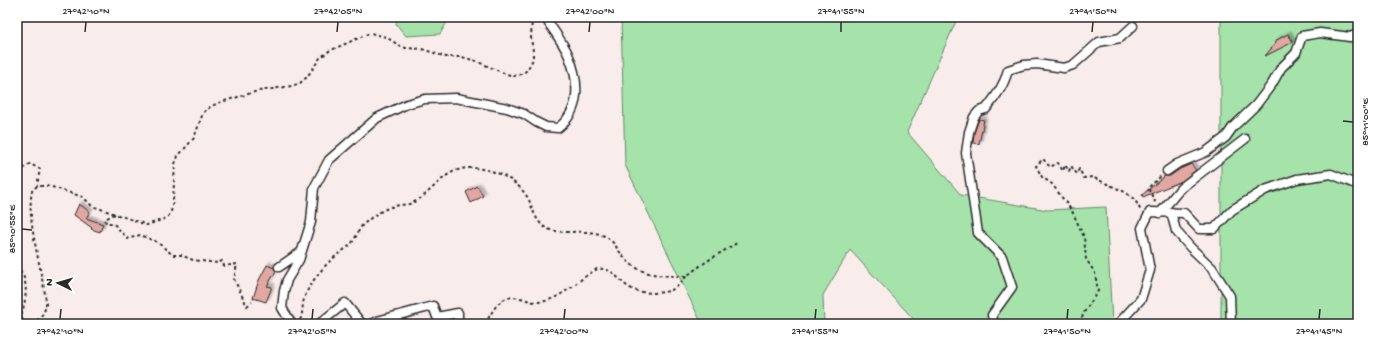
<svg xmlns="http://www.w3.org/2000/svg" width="1375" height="341" viewBox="0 0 1375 341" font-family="'Gochi Hand',sans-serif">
<defs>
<filter id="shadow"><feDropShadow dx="3" dy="-3" stdDeviation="1" flood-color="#0004"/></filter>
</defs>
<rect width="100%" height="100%" fill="#f9edec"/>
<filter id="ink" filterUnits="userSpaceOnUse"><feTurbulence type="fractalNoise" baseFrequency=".025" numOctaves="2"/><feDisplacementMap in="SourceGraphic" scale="8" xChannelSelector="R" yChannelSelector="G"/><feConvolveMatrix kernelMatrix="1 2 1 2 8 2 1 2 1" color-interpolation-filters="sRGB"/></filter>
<g filter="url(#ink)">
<g fill="#a5e3ab" stroke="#68876b">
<polygon points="397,17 450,17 440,34 406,36 396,24"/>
<polygon points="621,17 958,17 907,132 961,195 1048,210 1106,207 1112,324 918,324 850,250 823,295 824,324 702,324 625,165"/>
<rect x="1221" y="17" width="137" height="307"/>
</g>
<g fill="#e2a7a1" stroke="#2b2b2b" filter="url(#shadow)">
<polygon points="1288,34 1293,42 1265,56 1276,43 1275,41"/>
<polygon points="979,119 984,120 979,144 973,143 974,133"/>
<polygon points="1191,164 1196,170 1182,181 1143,197 1142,195 1165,176 1170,176 1180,169"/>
<polygon points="477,186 483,196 471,203 466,192"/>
<polygon points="79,204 90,212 86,218 103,224 100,232 91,229 92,228 74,215"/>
<polygon points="267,265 274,268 276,271 267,286 272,287 266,302 253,298 259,280"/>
</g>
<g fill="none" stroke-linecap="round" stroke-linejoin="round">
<g stroke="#2b2b2b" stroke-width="11">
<g id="street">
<polyline points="1167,171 1177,164 1206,152 1226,137 1233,127 1256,105 1272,84 1281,68 1296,53 1302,36 1320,33 1350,37 1358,34"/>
<polyline points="1171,212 1176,231 1190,247 1212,268 1230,296 1231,324"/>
<polyline points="1160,213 1181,188 1245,139"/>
<polyline points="279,267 301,252"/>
<path d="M292,324L282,308L284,291L287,280L299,260L311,222L314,188L329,160L377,118L407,104L425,99L456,98L507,108L524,114L536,122L546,127L558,128C582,109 579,80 568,54C562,41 552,29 545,17"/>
<polyline points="319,324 345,303 362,324"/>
<polyline points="371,324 377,321 433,306 437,317 458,313 458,324"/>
<path d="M994,324L992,315L1012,287L1002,257L978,233L966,153L969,132L974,117L979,111L986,109C996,96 1004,86 1008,70L1024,65L1037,64L1064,68L1073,65L1099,42L1120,38L1133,26"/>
<polyline points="1118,324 1141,299 1150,270 1142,228 1150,212 1184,213 1199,229 1214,229 1232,210 1265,190 1297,179 1331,174 1358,185"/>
</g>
</g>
<g stroke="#2b2b2b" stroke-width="2" stroke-dasharray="3 3" stroke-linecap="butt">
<polyline points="17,169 21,170 30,164 40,169 37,186"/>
<polyline points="1154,202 1155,201 1148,188 1161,176"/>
<polyline points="115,214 105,219 106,223 113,223 128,239 140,235 157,242 173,255 181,255 193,260 218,263 222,261 224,266 237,264 234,279 247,306 252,302"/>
<path d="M17,266C30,280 26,300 21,316L23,321L27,324"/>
<path d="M300,320C303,314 302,306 304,299C308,285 324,265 336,256C340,252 346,249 350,245C355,240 357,233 361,227C369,218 380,211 391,207C397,205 403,205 409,204C432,197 441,168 470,168C493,168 518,179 529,200C533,210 536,222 546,228C560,236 585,228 602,235C613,239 616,248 623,256C640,277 662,276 687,276"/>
<path d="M32,324C39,321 45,312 46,305C46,295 43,284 41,274C37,250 27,216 32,191L37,186H49L83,197L92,206L147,225L167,218L171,212L173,201L175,164L178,156L194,138L203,113L210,107L218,103L258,91L292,86L300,83L307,77L320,58L329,51L370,33L386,37L400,46L406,48L422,49L446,57H462L476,61L506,74L514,76L519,75L526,71L530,65L533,59V51L531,38L532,17"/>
<path d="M485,324C495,307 501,292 524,299C531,302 538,303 545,301C565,296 580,278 597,269C614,267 618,281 630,288C641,294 665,295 675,288C680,285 683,279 688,275C703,263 720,253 737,243"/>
<polyline points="1081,324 1083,314 1098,291 1095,273 1086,259 1084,237 1072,211 1052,184 1042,177 1036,166 1043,159 1050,167 1058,163 1063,171 1065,165 1069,171 1071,166 1077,174 1079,169 1084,178 1092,177 1125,192 1135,200 1141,211"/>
</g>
<use href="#street" stroke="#fff" stroke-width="8"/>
</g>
</g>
<path fill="none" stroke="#2b2b2b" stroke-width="1.5" d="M85,32L86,22M337,32L338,22M589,32L590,22M841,32V22M1092,32L1093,22M1343,121L1353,122M22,229L32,230M60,319L61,309M312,319L313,309M564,319L565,309M815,319L816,309M1067,319L1068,309M1319,319L1320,309"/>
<rect width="1375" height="341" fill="none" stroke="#fff" stroke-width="44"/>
<g transform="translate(58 283) rotate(275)" stroke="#ffffff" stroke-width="3" paint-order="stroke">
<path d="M0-3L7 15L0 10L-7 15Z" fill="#2b2b2b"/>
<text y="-6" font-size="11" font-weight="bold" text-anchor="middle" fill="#2b2b2b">N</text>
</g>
<rect x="22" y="22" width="1331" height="297" fill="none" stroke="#2b2b2b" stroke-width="1.5"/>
<g font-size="10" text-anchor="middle" fill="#2b2b2b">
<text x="86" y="14">27°42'10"N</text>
<text x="338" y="14">27°42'05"N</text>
<text x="590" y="14">27°42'00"N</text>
<text x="841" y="14">27°41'55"N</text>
<text x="1093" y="14">27°41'50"N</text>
<text transform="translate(1364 122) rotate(-90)" y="4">85°11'00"E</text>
<text transform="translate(11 229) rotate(-90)" y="4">85°10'55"E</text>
<text x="60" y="334">27°42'10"N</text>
<text x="312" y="334">27°42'05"N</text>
<text x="564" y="334">27°42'00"N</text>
<text x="815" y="334">27°41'55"N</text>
<text x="1067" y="334">27°41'50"N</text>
<text x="1319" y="334">27°41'45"N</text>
</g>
</svg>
